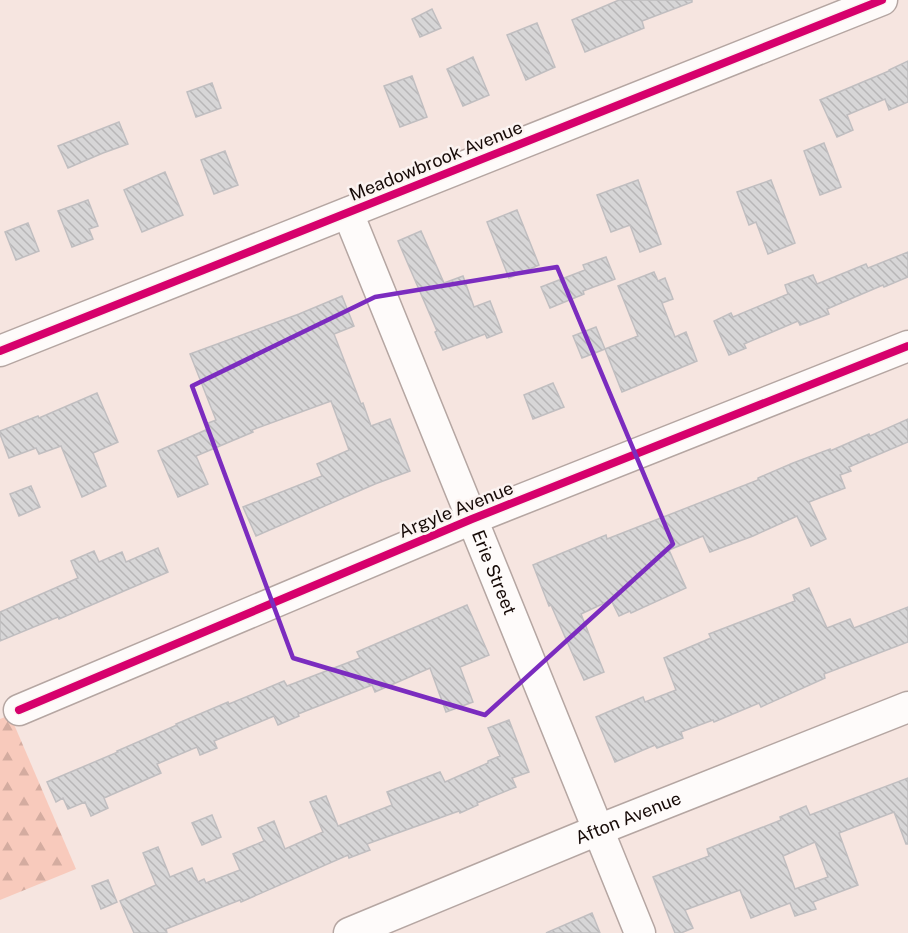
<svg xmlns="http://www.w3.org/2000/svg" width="908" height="933" viewBox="0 0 908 933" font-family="'Public Sans',sans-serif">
<defs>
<pattern id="forest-firs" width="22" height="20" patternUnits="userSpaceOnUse" patternTransform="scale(1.5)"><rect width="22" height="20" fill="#f8cabc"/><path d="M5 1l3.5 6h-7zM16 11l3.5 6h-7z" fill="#d4aca0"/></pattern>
<pattern id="building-back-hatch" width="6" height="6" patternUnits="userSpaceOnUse" patternTransform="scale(1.5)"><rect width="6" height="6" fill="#d7d6d7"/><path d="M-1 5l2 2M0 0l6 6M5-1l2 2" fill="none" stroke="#b8b6b7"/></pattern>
</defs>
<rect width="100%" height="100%" fill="#f6e5e0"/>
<polygon fill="url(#forest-firs)" points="10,715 76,869 0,900 0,719"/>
<g fill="url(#building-back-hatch)" stroke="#c0bec0" stroke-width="1.5" fill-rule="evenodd">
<polygon points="619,0 692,0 692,2 642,21 644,28 585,52 572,20"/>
<polygon points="432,9 441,28 420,37 412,19"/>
<polygon points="537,23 555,67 526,80 507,35"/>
<polygon points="473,57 489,95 463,106 447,69"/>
<polygon points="908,61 908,102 889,110 885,99 847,115 853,130 837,137 820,100 889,71 889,70"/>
<polygon points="412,76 427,117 400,127 384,86"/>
<polygon points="212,83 221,108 196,117 187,92"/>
<polygon points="119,122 128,144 103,153 68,168 58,146"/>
<polygon points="824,143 841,187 820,195 804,151"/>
<polygon points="225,151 238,185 214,194 201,160"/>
<polygon points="165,172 183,215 142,232 124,190"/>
<polygon points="638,180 661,244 640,252 630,225 611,232 597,195"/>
<polygon points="771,180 795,243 768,254 756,222 749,225 737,192"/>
<polygon points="88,200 98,226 89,229 93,239 72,247 58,211"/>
<polygon points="517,210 539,265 509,278 487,222"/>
<polygon points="28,223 39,251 16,260 5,232"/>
<polygon points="421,231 444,283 463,276 474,307 490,301 502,332 487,338 485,334 443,350 435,332 437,331 398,241"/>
<polygon points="908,252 908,277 884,287 883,285 827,309 829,314 800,325 798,321 744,344 746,348 729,355 714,321 731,313 733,317 788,294 785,285 813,275 817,284 866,264 868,268"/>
<polygon points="606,257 615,279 583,291 584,294 550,308 541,287 585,270 583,265"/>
<polygon points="654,272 658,281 665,278 673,299 662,303 675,337 686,332 697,361 622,392 605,349 638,336 618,286"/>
<polygon points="342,296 354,326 334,334 361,404 363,403 371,426 390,419 410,471 375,484 256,536 243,507 322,476 317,464 349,450 331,401 252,430 253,432 196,456 208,484 178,497 158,451 208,429 206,424 216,420 190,354 299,314"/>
<polygon points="596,327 605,349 582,358 573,336"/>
<polygon points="553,383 564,407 533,419 524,395"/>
<polygon points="97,393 118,442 93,453 106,486 82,497 61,446 39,454 36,448 9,458 0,434 0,431 38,416 39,418"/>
<polygon points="908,419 908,442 849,467 851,471 840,475 845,488 809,502 826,539 811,546 797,516 753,536 710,552 703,536 669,550 686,588 631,613 630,611 619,616 611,600 581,614 604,672 584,680 551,605 549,606 533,565 606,535 607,539 648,523 758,480 758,478 793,463 830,449 830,451 869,434 870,436"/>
<polygon points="31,486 40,507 19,516 10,494"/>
<polygon points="158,548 168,572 59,619 58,617 0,641 0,612 78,578 71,561 94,551 99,562 122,552 126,562"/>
<polygon points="809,588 827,628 850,619 854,628 908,607 908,642 824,674 825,678 761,707 759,703 714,722 713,720 681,732 683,738 657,748 655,745 615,762 596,717 643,697 645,702 676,690 664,658 711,638 709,634 795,601 793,595"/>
<polygon points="467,605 489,655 460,667 473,702 446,712 430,668 375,692 372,685 298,714 299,716 278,725 274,716 214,741 217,748 200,755 197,747 157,764 161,773 104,798 108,808 91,816 85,802 68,809 63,798 56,802 47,782 118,752 117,751 177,725 176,724 228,702 229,704 284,681 287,686 360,658 357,652"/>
<polygon points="509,720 529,772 512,778 516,787 477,803 478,805 460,813 459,811 367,844 370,850 349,858 348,855 241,902 240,900 166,929 167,933 134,933 120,901 156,885 143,853 158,847 170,877 192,868 198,882 204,879 206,883 240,870 233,854 264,841 258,828 274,821 285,849 323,832 310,802 326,796 338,826 392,805 387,792 440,772 445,782 488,763 488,761 500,756 488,728"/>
<path d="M908,778V844H906L894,812L839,833L858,885L813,902L816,909L795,916L790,903L751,918L740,890L685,910L693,928L681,933H675L653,877L709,856L707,849L781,820L780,817L806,806L810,815ZM815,842L828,877L795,889L783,856Z"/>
<polygon points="212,815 221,837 202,845 192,823"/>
<polygon points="108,880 117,902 101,909 92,886"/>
<polygon points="592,913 600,933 546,933"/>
</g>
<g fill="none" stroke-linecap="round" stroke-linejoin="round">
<g stroke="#b5a6a2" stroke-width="33">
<g id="minor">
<path id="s1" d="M348,213L640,933"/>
<polyline points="0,351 882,0"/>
<polyline points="19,710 472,519 908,346"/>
<path id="s2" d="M349,933L598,830L908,707"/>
</g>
</g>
<use href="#minor" stroke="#fefbfa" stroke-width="30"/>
<g stroke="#fbf3f1" stroke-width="11">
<g id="cycleway">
<polyline points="0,351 882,0"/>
<polyline points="19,710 472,519 908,346"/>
</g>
</g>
<use href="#cycleway" stroke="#d6006c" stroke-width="8"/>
</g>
<path fill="none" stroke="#7b2cbf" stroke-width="4.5" stroke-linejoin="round" d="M557,267L673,544L485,715L293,658L192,386L375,297Z"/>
<g text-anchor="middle" stroke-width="5" stroke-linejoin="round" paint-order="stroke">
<g font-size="18" fill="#160a07" stroke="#fbf3f1">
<text transform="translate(436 161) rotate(-22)" y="6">Meadowbrook Avenue</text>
<text transform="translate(456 510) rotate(-22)" y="6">Argyle Avenue</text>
<text dy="6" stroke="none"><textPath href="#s1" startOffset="388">Erie Street</textPath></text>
<text dy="6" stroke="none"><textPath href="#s2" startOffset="302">Afton Avenue</textPath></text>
</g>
</g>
</svg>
